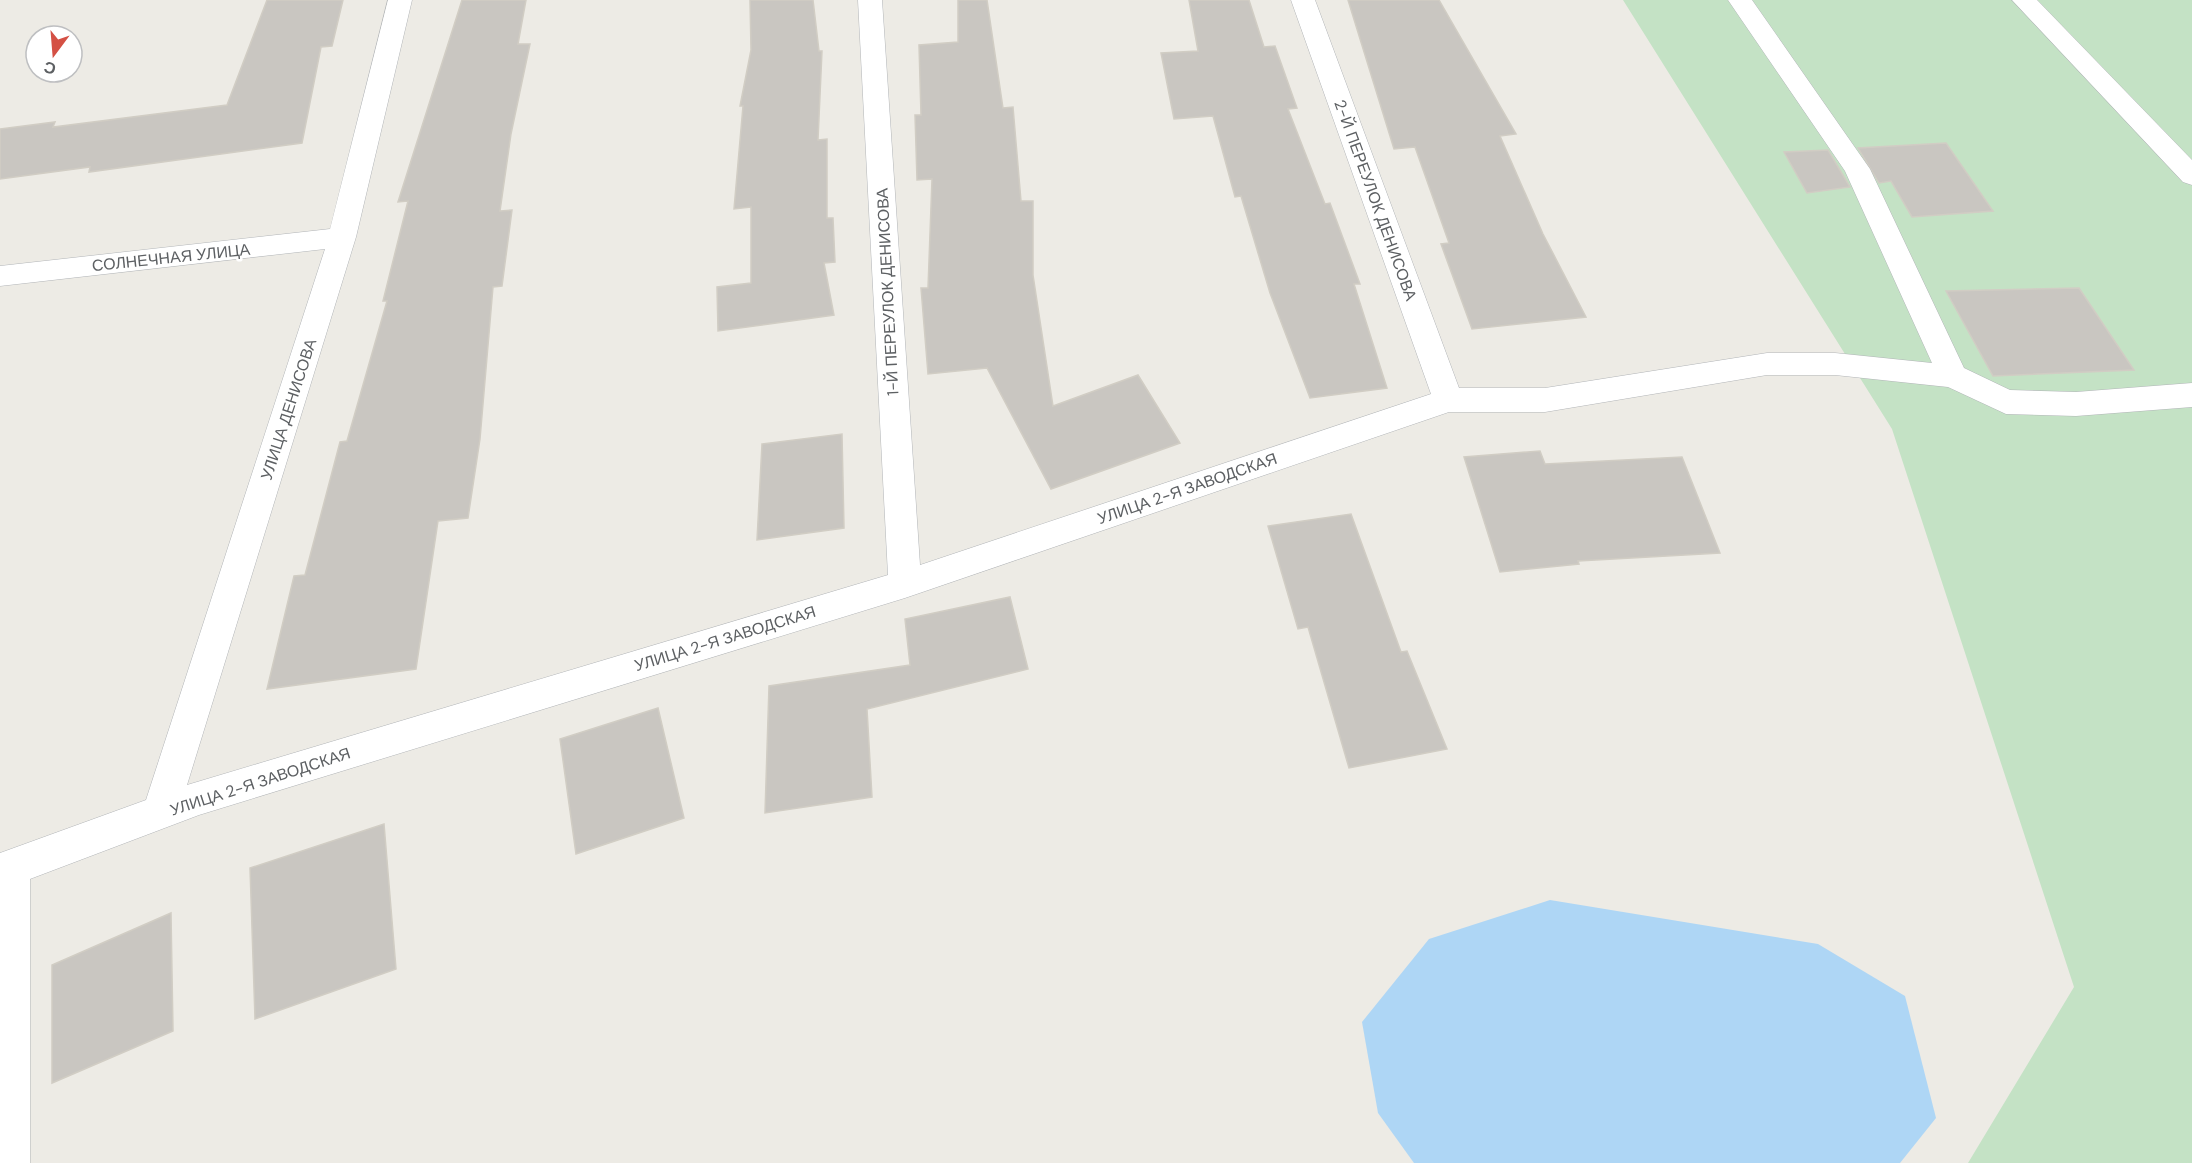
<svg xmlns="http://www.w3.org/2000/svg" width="2192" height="1163" viewBox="0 0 2192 1163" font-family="'DM Sans',sans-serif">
<rect width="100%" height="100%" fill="#edebe5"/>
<polygon fill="#c4e2c5" points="1623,0 2192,0 2192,1163 1968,1163 2074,987 1892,429"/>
<polygon fill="#aed6f5" points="1550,900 1818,944 1905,996 1936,1118 1900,1163 1414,1163 1378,1113 1362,1022 1429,939"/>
<g fill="#c9c6c1" stroke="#d1cdc4" stroke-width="1.5">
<polygon points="267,0 343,0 332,46 321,47 302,143 89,172 90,167 0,179 0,129 55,122 53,127 227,105"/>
<polygon points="462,0 526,0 518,44 530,44 511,134 500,211 512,210 502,286 493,287 480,439 468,518 438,521 416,669 267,689 294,576 305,575 340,442 347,441 387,301 383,301 408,201 398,202"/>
<polygon points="750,0 813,0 819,51 822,51 818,140 827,139 827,218 833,218 835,262 824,263 834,315 718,331 717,287 751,283 751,207 734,209 743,106 740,106 751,50"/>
<polygon points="958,0 987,0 1003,108 1013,107 1021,201 1033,201 1033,275 1053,406 1138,375 1180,443 1051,489 987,368 928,374 921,288 928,288 932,179 917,180 915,115 921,115 919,45 958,42"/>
<polygon points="1189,0 1249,0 1264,47 1275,46 1297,108 1288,109 1325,204 1330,203 1360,284 1354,284 1387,388 1310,398 1270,293 1241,196 1235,197 1213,116 1174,119 1161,53 1198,51"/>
<polygon points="1348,0 1439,0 1516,134 1500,136 1543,234 1586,317 1472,329 1441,244 1449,243 1415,147 1394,149"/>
<polygon points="1946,143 1993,211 1912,217 1891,181 1879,183 1858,148"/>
<polygon points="1828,150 1850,187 1807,193 1784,152"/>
<polygon points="2079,288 2134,370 1993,376 1946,291"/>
<polygon points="842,434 844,528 757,540 762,444"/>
<polygon points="1540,451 1545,464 1682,457 1720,553 1578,561 1579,564 1500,572 1464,457"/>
<polygon points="1351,514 1401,652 1407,651 1447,749 1349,768 1308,627 1298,629 1268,526"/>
<polygon points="1010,597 1028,669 867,709 872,797 765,813 769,686 910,665 905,619"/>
<polygon points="658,708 684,818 576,854 560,739"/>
<polygon points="384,824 396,969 255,1019 250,868"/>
<polygon points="171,913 173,1031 52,1083 52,965"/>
</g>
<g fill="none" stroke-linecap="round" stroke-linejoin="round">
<g stroke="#b2b5b8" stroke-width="1">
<g id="minor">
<polygon points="388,0 412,0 356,237 187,785 888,575 858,0 882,0 920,565 1431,394 1291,0 1315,0 1459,388 1545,388 1767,353 1835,353 1932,363 1845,171 1728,0 1752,0 1870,169 1964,368 2010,390 2076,392 2192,383 2192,407 2076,416 2006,414 1948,387 1835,375 1767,375 1545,412 1449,412 905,598 199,815 30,879 30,1163 0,1163 0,853 146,800 325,249 0,286 0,266 330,229"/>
<polygon points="2012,0 2037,0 2192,160 2192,185 2183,182"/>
</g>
</g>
<use href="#minor" fill="#fff" fill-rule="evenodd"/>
</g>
<g text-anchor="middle" stroke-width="5" stroke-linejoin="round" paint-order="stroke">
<g font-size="16" fill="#5d6063" stroke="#fff">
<text transform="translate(1376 200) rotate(70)" y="6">2-Й ПЕРЕУЛОК ДЕНИСОВА</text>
<text transform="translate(171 257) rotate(-6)" y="6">СОЛНЕЧНАЯ УЛИЦА</text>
<text transform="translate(887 292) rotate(-93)" y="6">1-Й ПЕРЕУЛОК ДЕНИСОВА</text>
<text transform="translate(288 409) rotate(-72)" y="6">УЛИЦА ДЕНИСОВА</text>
<text transform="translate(1187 488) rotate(-19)" y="6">УЛИЦА 2-Я ЗАВОДСКАЯ</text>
<text transform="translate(725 638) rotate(-17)" y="6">УЛИЦА 2-Я ЗАВОДСКАЯ</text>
<text transform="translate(260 781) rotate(-18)" y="6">УЛИЦА 2-Я ЗАВОДСКАЯ</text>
</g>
</g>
<g transform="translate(54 54) rotate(196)"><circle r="28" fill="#ffffff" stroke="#bebfc1" stroke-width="1.5"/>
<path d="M0-4.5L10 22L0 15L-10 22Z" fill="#d45044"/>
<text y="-9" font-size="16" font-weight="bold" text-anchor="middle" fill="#5d6063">С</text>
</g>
</svg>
